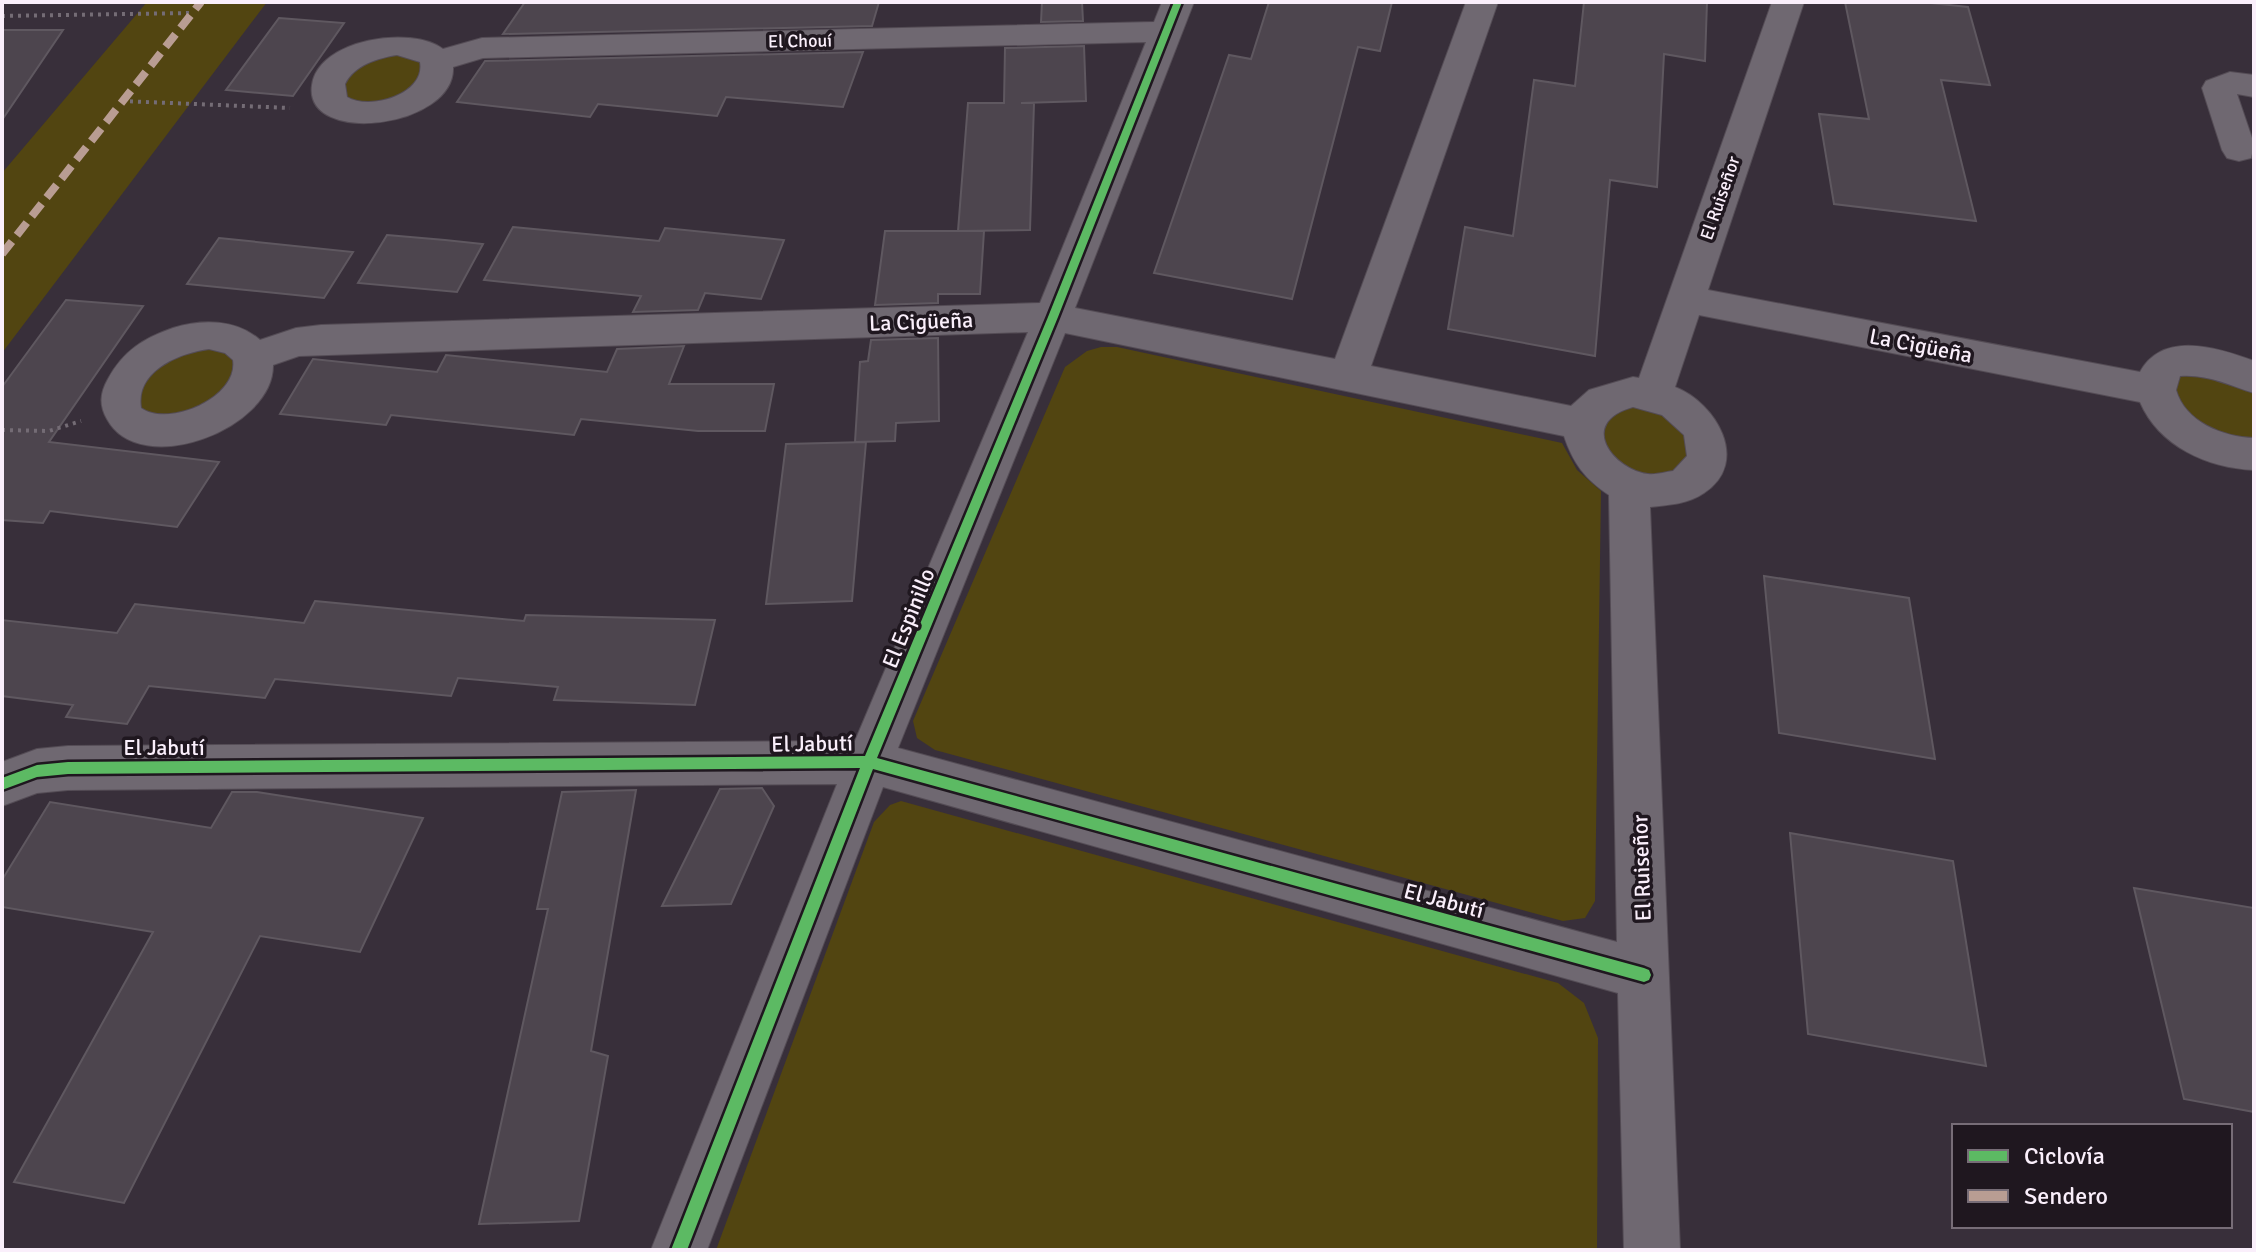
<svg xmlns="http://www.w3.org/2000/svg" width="2256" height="1252" viewBox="0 0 2256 1252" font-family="Signika,sans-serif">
<rect width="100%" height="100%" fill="#382f3a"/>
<g fill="#524511">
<polygon points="147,2 267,2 2,353 2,173"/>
<path d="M403,54L421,61L424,68L413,91C390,99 366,111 345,95L344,78L362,62Z"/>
<polygon points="214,347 234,357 230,389 191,416 146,414 138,405 140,381 164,359"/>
<polygon points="1101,347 1117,347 1562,443 1577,470 1601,491 1595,901 1585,918 1563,921 935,750 917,738 913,721 1065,367 1087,351"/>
<polygon points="2188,369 2254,388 2254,442 2249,444 2181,417 2170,382"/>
<polygon points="1653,404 1690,431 1688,468 1661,480 1610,463 1594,426 1609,407"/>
<polygon points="901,801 1558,983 1584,1003 1598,1038 1597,1250 716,1250 874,822 890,805"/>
</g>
<g fill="#4d454e" stroke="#5f5860" stroke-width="2">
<polygon points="525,2 879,2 872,26 503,34"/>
<polygon points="1042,2 1082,2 1083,21 1041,22"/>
<polygon points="1269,2 1392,2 1380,51 1358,47 1292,299 1154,273 1229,55 1251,59"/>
<polygon points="1584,2 1707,2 1705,61 1664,54 1657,187 1610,180 1595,356 1448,329 1465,227 1513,236 1534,80 1575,86"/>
<polygon points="1845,2 1921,2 1968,7 1990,85 1941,80 1976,221 1834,204 1819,114 1869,119"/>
<polygon points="279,18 344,23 293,96 226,90"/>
<polygon points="2,30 63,30 2,120"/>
<polygon points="1084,46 1086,101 1021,103 1034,103 1030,230 958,231 968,103 1004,103 1005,48"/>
<polygon points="863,52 843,107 726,97 717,116 598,104 590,117 457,102 485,61"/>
<polygon points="513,227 659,241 665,228 784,240 761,299 705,293 698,310 633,312 641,296 484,280"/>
<polygon points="885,231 984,231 980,294 938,294 938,303 875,305"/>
<polygon points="387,235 445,240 483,244 457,292 358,283"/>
<polygon points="219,238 353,252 324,298 187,284"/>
<polygon points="66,300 143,306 49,442 219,462 177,527 50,511 43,523 2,520 2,387"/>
<polygon points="938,338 939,421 896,423 895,441 855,442 860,362 868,361 871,340"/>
<polygon points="684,346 669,384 774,384 765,431 698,431 581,419 574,435 391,415 386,425 280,414 313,359 437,372 446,355 607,372 617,349"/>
<polygon points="866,442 852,601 766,604 786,444"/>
<polygon points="1764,576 1909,598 1935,759 1779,733"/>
<polygon points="315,601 524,621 526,615 715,620 695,705 554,700 558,687 458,678 451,696 275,679 265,698 149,686 127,724 66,717 73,705 2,696 2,620 117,633 135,604 304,623"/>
<polygon points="762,788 774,806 731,904 662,906 720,789"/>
<polygon points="636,790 591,1051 608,1056 579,1221 479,1224 548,909 537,909 562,792"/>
<polygon points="232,792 257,792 423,818 360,952 260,936 124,1203 14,1182 153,932 2,907 2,880 50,802 211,828"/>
<polygon points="1790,833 1953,861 1986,1066 1808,1034"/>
<polygon points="2134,888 2254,908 2254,1112 2184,1099"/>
</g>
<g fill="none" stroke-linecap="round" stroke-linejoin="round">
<g stroke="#544c55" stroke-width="2">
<g id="minor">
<path d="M1162,2H1194L1075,308L1335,359L1466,2H1498L1371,366L1571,406L1589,390L1633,377L1639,378L1772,2H1804L1708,290L2140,372C2163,330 2219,348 2254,361V393C2228,385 2208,374 2180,376L2176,390C2185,422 2223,437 2254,438V470C2207,468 2159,446 2140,402L1699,315L1675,387C1716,403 1751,462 1704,493C1688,504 1669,505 1650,507L1680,1250H1624L1618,993L883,787L707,1250H651L837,784L68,790L37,793L2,806V762L37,749L68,746L855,741L1028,332L299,356L273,365C274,429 140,480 107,419C99,405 100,393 108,379C123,351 144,338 173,328C202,319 236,319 260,340L296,328L321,325L1040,303L1146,42L483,58L453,67C456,128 303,147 312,85C318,39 412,25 443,49L482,38L1154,22ZM397,55L420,62C426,94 370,111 347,97L345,84C354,65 378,58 397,55ZM1065,333L1564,436C1573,463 1585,479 1609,495L1617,942L898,748ZM209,349L225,353L233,360C239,397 169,428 141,408C135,371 179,353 209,349ZM1633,407L1662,415L1684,435L1687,456L1673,471C1665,472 1656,475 1648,474C1614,470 1576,423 1633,407Z"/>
<polygon points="2230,72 2254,75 2254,97 2237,94 2254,144 2251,158 2239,161 2227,158 2222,150 2202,88 2206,81"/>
</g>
</g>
<g stroke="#746c75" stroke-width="4" stroke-dasharray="3 5" stroke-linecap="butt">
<polyline points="2,16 192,13"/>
<polyline points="122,101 290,108"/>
<polyline points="2,430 49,431 81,421"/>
</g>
<use href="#minor" fill="#6f6871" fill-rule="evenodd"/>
<polyline stroke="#b99d93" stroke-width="8" stroke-dasharray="16 8" stroke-linecap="butt" points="2,254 201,2"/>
<g stroke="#1f171f" stroke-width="5">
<polygon id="cycleway" points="1174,2 1182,2 1058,317 877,758 1644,968 1649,970 1651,975 1649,980 1644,982 873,769 687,1250 671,1250 860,768 68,774 37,777 2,790 2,778 37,765 68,762 865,756 1048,317"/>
</g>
<use href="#cycleway" fill="#5cba63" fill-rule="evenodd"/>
</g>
<g text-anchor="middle" stroke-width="7" stroke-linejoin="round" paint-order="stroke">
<g font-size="18" fill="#faeffb" stroke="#1f171f">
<text transform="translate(800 41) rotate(-1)" y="6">El Chouí</text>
<text transform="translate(1720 198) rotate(-71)" y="6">El Ruiseñor</text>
</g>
<g font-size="22" fill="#faeffb" stroke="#1f171f">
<text transform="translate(921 321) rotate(-2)" y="8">La Cigüeña</text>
<text transform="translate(1921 345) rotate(11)" y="8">La Cigüeña</text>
<text transform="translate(908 618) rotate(-68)" y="8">El Espinillo</text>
<text transform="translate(812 743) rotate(-1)" y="8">El Jabutí</text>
<text x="164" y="755">El Jabutí</text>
<text transform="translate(1641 868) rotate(-92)" y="8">El Ruiseñor</text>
<text transform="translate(1444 900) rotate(15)" y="8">El Jabutí</text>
</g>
</g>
<rect width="2256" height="1252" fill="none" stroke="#faeffb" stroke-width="8"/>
<rect x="1952" y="1124" width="280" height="104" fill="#1f171f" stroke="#776d77" stroke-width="2"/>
<rect x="1968" y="1150" width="40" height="12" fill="#5cba63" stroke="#776d77" stroke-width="2"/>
<text x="2024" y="1164" font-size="24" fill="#faeffb">Ciclovía</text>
<rect x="1968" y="1190" width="40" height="12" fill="#b99d93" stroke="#776d77" stroke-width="2"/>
<text x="2024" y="1204" font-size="24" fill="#faeffb">Sendero</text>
</svg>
